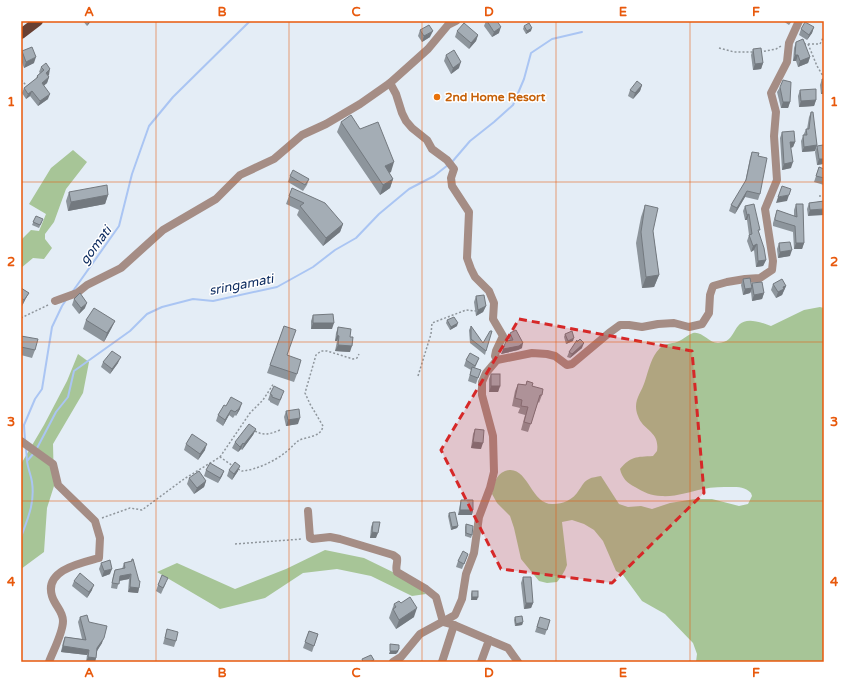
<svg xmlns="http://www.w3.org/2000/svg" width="845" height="683" viewBox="0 0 845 683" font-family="'Varela Round',sans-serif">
<rect width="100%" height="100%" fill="#e4edf6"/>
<g fill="#a7c597">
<polygon points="73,150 87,162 66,189 54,222 45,234 45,239 52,248 44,259 33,258 21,268 21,240 31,230 39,231 46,214 29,204 51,168"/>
<path d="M820,307L824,308V662H696L697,654L693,643L665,614L642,601L623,575L616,571L603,541L594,530L584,524L572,520L562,522L567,565L565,570L561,577L557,582L547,583L539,581L521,559L514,528L510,516L497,503L492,494C494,485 495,475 505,471C528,463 530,505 553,504C563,504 573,500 579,490C582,486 584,481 589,479C592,477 597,477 601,476L619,504L628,507L641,506L652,509L670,503L695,499H712L739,506L748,504L752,496L751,493C745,487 739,487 731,487C722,487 713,487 703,489C689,492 676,497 661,496C652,496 643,492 635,487C627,483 622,478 620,469C631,456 636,457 653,456L657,451C660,431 643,431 638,416C632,401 641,394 645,381C649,369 651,357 660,348C664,343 671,344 677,342C683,340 687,335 693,333C702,331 709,343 718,343C743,342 726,308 771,326L804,310Z"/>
<polygon points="78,354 89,362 83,393 53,444 54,486 47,508 44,552 21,569 21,464 44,425 67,381"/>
<polygon points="325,550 364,558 405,578 426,594 412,596 371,576 337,569 303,573 265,598 220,609 157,572 177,563 235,589 286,569"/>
</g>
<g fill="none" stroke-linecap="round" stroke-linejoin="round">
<g stroke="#aac5f3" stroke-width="2">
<polyline points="452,162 470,141 494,122 513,105 524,79 531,53 552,39 582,32"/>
<polyline points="73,291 119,226 132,174 149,126 173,97 250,21"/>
<polyline points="25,440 24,425 35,399 42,389 52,327 62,306 66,300"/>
<polyline points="26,449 27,460"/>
<polyline points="36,450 56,412 68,397 74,371 130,331 147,314 162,307 193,299 213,301 277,287 313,267 335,250 356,238 379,214 409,189 434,176 448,165"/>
<path d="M21,537C28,518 35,503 32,482C31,475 28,469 27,461L34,453"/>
</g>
<g stroke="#8f969c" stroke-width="1.5" stroke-dasharray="2 2" stroke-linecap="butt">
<polyline points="804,44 820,44 824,36"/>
<polyline points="808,44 817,66 823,76"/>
<polyline points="719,48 734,52 752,52"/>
<polyline points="760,52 776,49 781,46"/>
<polyline points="21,80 28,87"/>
<polyline points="819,196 824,196"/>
<polyline points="21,318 48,305"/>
<polyline points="418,376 431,334 432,323 466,310 476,311"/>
<path d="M255,431C263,436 271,434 280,430"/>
<polyline points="220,457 250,413 263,400 274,383"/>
<path d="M238,469L242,471C256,470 275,461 286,452C291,448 294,444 298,441C306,436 321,438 323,426L310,404L305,393L316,355L321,351H327L353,359L357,358L359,354"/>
<polyline points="102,518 130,508 142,510 184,479 220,457 233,466"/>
<polyline points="235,544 302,539"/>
</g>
<g stroke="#a58d85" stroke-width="8">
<polyline points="390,83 396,94 402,113 406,121 412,128 427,140 432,149 447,160 454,169 451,178 452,186 469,212 467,258 471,269 475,277 489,291 494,303 493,319 503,336 496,351 495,356 497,360"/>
<polyline points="55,301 77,293 87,285 121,268 163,230 216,199 240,175 274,159 302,135 326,124 360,104 390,83 428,49 448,25 456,21"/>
<path d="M21,441L53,464L58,485L95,521L100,538L99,558C81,563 44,570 52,596C55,606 63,611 63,621C63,633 53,651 49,662"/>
<path d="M308,511L310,538L312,539L330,537L340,539L393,555L397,558C398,563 395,567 397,572L426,589L436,597L443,622L454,625L442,662"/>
<polyline points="454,625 489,640 481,662"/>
<polyline points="489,640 508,648 518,662"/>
<polyline points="393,662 401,657 420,634 455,615 462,599 466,574 474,553 479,517 490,488 494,472 493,436 482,395 482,382 486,373 497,360 532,353 547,354 555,356 567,365 572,364 609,333 620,325 629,325 642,327 658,324 674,323 689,327 702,324 709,313 710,295 713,286 727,282 745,279 760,278 772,270 773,261 765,209 777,180 774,136 776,112 771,93 787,62 789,43 799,21"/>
</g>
<polyline stroke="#684033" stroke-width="10" points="21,34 38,21"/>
</g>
<g fill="#8d959c">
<polygon points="83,21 91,21 87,26"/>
<polygon points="486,21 497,21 499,33 492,37 484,26"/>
<polygon points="783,21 792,21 789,25"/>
<polygon points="524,26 531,31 526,34 523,29"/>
<polygon points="814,27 812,33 807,40 799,35 801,29"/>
<polygon points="420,30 430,37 422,42 418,36"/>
<polygon points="457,31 478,35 476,41 469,49 455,37"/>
<polygon points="796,42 810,57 808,63 798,67 796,61 793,61 794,48"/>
<polygon points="753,49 763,63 761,69 753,70 751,55"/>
<polygon points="22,51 34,63 24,68 21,60 21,53"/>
<polygon points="446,55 459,68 451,74 444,61"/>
<polygon points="41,67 49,75 48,75 49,77 47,83 43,86 48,99 38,106 30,96 26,99 22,93 24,88 36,79 37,76 40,73 39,72"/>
<polygon points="822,79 824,94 821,94 820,85"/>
<polygon points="642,85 640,91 633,99 628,96 630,90"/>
<polygon points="780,87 790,102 788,108 781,108 777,92"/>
<polygon points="800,90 816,100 814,106 799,107 798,96"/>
<polygon points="811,112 817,145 815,151 802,152 801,141 806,129 807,129 809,117"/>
<polygon points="341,122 360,129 391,172 389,173 393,179 390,188 380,195 337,132"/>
<polygon points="782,132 795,142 793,147 791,148 791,168 782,170 780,138"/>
<polygon points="817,146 823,164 817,165 815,152"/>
<polygon points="752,152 758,156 760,194 758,200 745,197 735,214 729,211 731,205 745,183 750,158"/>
<polygon points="819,167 824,169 824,185 814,182"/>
<polygon points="290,176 309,179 307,185 303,191 288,182"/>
<polygon points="292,188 343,224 340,232 323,246 297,215 299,210 286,204"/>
<polygon points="69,192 108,195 105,204 68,211 66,201"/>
<polygon points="824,201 808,216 807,209 809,203"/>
<polygon points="796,204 804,243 802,249 794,249 793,232 773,226 773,223 777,210 794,216 794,210"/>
<polygon points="645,205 653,231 659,275 654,287 642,288 636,243 641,217"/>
<polygon points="745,206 759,233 766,260 763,266 756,267 754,250 751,252 747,241 749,235 747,220 745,220 743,211"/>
<polygon points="36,216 42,222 39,228 32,225"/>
<polygon points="779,243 790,256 778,258 777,249"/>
<polygon points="743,279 752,285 752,283 764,293 762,299 752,301 751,292 750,293 743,295 741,285"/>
<polygon points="773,284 786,286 782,295 776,298 771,290"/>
<polygon points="21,288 29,293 26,298 22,306 21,305"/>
<polygon points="476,296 486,306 483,312 476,316 474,302"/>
<polygon points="74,299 85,308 79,314 72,305"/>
<polygon points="313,315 332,329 311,329 311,321"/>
<polygon points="86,320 115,321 111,329 104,342 83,329"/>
<polygon points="447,320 457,326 450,330 446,323"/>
<polygon points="284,326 287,355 297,374 294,382 267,373"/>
<polygon points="471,326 486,351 485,355 470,343 469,330"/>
<polygon points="338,327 350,337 350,352 335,351 337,341 335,341 336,333"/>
<polygon points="510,333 522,348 518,350 501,354 510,341 508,337"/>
<polygon points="565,334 573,341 566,344 564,337"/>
<polygon points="21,336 35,350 32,358 21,355"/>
<polygon points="577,342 582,348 570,358 567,357 569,352"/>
<polygon points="479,358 475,368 478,378 476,384 468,381 471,370 464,366 466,360"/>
<polygon points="103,362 118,363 110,374 101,367"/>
<polygon points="491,374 500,386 498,392 489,392 489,379"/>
<polygon points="527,381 542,395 539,403 538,402 528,432 521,430 525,415 518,413 520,408 512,406 515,391 518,384 526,385"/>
<polygon points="270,394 282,397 278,406 270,402 270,401 268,400"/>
<polygon points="226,406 240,409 236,416 235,415 233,418 229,415 223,426 216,421 218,415"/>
<polygon points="286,411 298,424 286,426 284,417"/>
<polygon points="256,429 253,435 242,450 241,449 238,452 232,448 235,442"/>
<polygon points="475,429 481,449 471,448 473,434"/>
<polygon points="186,444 205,450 198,460 184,450"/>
<polygon points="206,470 224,471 222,476 218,483 204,476"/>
<polygon points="229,470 238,471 232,480 227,476"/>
<polygon points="189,478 206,481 204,487 194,494 187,484"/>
<polygon points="461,500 473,510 472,515 458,515 460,504"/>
<polygon points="449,513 458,526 457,528 451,530 448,516"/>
<polygon points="373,522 376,538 370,538 371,527"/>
<polygon points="466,524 472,535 471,538 465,536 465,527"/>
<polygon points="468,554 462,569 456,567 458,561"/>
<polygon points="132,559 139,588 138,593 128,592 129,579 119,581 117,589 111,588 113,576 115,570 122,569 124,563 131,561"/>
<polygon points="101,563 110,574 102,577 99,569"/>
<polygon points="523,577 533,603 531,608 524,609 521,583"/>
<polygon points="74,581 92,590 87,598 72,586"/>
<polygon points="166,583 161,594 156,591 158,585"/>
<polygon points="472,591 477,600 471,600 471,594"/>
<polygon points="401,603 414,617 396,629 389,618 394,604"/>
<polygon points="80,617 89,622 102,643 97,651 95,662 86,662 87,655 61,652 63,642 65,637 82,639 78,622"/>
<polygon points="515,617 523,622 522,625 515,626 514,620"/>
<polygon points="540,617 550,620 545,635 535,632"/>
<polygon points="167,629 176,641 174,647 163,644"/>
<polygon points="309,631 318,634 312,652 303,648"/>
</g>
<g fill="#73797f">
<polygon points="89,21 91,21 87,26"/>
<polygon points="501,27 499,33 492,37 494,32"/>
<polygon points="814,27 812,33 807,40 809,35"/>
<polygon points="532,28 531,31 526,34 527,31"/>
<polygon points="433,31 430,37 422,42 424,36"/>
<polygon points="478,35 476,41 469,49 471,43"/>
<polygon points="795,55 798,55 796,61 793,61"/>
<polygon points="36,57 34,63 24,68 26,62"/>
<polygon points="810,57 808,63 798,67 800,61"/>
<polygon points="461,62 459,68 451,74 453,68"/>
<polygon points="763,63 761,69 753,70 755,64"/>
<polygon points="50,69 49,75 44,78 46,73"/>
<polygon points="49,77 47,83 40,89 42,83"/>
<polygon points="642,85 640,91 633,99 635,93"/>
<polygon points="823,88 824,88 824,94 821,94"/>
<polygon points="32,91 30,96 26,99 28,94"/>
<polygon points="50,94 48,99 38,106 40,101"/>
<polygon points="816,100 814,106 799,107 801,101"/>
<polygon points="783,102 790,102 788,108 781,108"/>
<polygon points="790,142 795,142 793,147 788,148"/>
<polygon points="817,145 815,151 802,152 804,147"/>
<polygon points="819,159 824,159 823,164 817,165"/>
<polygon points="394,162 391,172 381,176 385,166"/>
<polygon points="793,162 791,168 782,170 784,164"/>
<polygon points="393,179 390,188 380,195 383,185"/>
<polygon points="747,191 745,197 735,214 737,208"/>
<polygon points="108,195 105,204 68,211 71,202"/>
<polygon points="789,195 787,201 776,203 778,197"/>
<polygon points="824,209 824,215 808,216 810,210"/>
<polygon points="749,214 747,220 745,220 747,215"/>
<polygon points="343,224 340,232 323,246 326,238"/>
<polygon points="796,243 804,243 802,249 794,249"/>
<polygon points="757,244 754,250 751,252 753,246"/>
<polygon points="792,250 790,256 778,258 780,252"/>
<polygon points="766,260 763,266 756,267 758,261"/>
<polygon points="659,275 654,287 642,288 646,277"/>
<polygon points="786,286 782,295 776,298 778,292 783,287"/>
<polygon points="752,288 750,293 743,295 745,289"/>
<polygon points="29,293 26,298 22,306 24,300"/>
<polygon points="764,293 762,299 752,301 754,295"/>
<polygon points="87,303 85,308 79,314 81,308"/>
<polygon points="486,306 483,312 476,316 478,310"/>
<polygon points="115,321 111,329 104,342 107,333"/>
<polygon points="313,323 334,323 332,329 311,329"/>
<polygon points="458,323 457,326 450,330 451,327"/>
<polygon points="337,335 339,336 337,341 335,341"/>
<polygon points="574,338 573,341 566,344 568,341"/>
<polygon points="523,343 522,348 518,350 501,354 503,349"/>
<polygon points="584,343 582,348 570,358 572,354"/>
<polygon points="338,345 352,346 350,352 335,351"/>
<polygon points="121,357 118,363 110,374 112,369"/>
<polygon points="491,386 500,386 498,392 489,392"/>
<polygon points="242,403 240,409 236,416 238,410"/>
<polygon points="231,410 229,415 223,426 225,420"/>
<polygon points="300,418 298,424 286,426 288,420"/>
<polygon points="256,429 253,435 242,450 244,444"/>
<polygon points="473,442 483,443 481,449 471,448"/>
<polygon points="243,443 241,449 238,452 240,447"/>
<polygon points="207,444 205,450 198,460 200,454"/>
<polygon points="240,466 238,471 232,480 234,474"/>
<polygon points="224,471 222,476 218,483 220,478"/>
<polygon points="206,481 204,487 194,494 197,488"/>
<polygon points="460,510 473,510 472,515 458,515"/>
<polygon points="458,526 457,528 451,530 452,527"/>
<polygon points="372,532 378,533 376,538 370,538"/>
<polygon points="112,569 110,574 102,577 104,571"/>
<polygon points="131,574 129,579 118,581 120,576"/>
<polygon points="94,585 92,590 87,598 89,592"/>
<polygon points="130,587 139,588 138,593 128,592"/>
<polygon points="472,597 478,597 477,600 471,600"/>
<polygon points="526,603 533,603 531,608 524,609"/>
<polygon points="417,608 414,617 396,629 399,620"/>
<polygon points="523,622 522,625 515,626 516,624"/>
<polygon points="104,638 102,643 95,654 97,648"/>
<polygon points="63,646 89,650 87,655 61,652"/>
<polygon points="399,649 398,652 396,654 389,654 390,651"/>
<polygon points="88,657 96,658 95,662 86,662"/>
</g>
<g fill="#a4adb5" stroke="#73797f">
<polygon points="487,21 497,21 501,27 494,32"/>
<polygon points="805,22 814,27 809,35 801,29"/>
<polygon points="464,23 478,35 471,43 457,31"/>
<polygon points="529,23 532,28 527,31 524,26"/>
<polygon points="429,25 433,31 424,36 420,30"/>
<polygon points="803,39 810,57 800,61 798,55 795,55 796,42"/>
<polygon points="32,47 36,57 26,62 22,51"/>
<polygon points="761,48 763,63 755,64 753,49"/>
<polygon points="454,50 461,62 453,68 446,55"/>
<polygon points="46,63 50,69 46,73 49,77 42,83 50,94 40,101 32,91 28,94 24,88 38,77 37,76 44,70 41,67"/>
<polygon points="822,79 824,79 824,88 823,88"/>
<polygon points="783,80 791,82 790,102 783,102 780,87"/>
<polygon points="637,81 642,85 635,93 630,90"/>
<polygon points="816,89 816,100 801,101 800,90"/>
<polygon points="811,112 813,112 817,145 804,147 803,135 807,135 806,129 809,129"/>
<polygon points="351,115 360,129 378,122 394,162 385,166 393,179 383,185 341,122"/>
<polygon points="794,131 795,142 790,142 793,162 784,164 782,132"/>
<polygon points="823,145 824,159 819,159 817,146"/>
<polygon points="752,152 759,153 758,156 767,158 760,194 747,191 737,208 731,205 746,180"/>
<polygon points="819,167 824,169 824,178 816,176"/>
<polygon points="293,170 309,179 305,185 290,176"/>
<polygon points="107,185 108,195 71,202 69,192"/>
<polygon points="782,186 791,189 789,195 778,197"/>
<polygon points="292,188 325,203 343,224 326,238 300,206 304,203 289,196"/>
<polygon points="824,201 824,209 810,210 809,203"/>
<polygon points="754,204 760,230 758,230 764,248 766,260 758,261 757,244 753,246 749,235 752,234 749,214 747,215 745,206"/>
<polygon points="796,204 803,204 804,243 796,243 795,226 775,220 775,218 777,210 797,217"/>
<polygon points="645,205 658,208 653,231 659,275 646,277 641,232"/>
<polygon points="36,216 43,219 40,225 33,222"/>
<polygon points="790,242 792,250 780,252 779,243"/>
<polygon points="750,278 752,288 745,289 743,279"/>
<polygon points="782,279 786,286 783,287 784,289 778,292 773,284"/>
<polygon points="762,282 764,293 754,295 752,283"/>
<polygon points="21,288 29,293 24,300 21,298"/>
<polygon points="80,293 87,303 81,308 74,299"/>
<polygon points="484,295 486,306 478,310 476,296"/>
<polygon points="94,308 115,321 107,333 86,320"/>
<polygon points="333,314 334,323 313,323 313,315"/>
<polygon points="454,317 458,323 451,327 447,320"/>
<polygon points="284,326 296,330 287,355 301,360 297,374 270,365"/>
<polygon points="471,326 483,343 490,331 492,331 486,351 471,339"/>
<polygon points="338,327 351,329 350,337 353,337 352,346 338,345 339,336 337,335"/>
<polygon points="516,330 523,343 519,346 503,349 506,341 513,340 510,333"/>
<polygon points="572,331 574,338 568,341 565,334"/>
<polygon points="21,336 38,339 35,350 21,347"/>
<polygon points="580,339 584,343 572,354 569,352 577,340 577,342"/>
<polygon points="112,351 121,357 112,369 103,362"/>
<polygon points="470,353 479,358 475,366 466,360"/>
<polygon points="472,367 481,370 478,378 470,375"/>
<rect x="491" y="374" width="9" height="12"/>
<polygon points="527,381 533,383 532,386 543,389 542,395 540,395 531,424 524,422 528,407 521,406 522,400 515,398 518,384 526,385"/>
<polygon points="274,386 284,391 280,400 272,397 272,395 270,394"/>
<polygon points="231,397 242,403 238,410 237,410 235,412 231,410 225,420 218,415 224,405 226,406"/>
<polygon points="299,409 300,418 288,420 286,411"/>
<polygon points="249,424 256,429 244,444 243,443 240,447 235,442"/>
<polygon points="475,429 484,430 483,443 473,442"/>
<polygon points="192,434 207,444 200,454 186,444"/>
<polygon points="235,462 240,466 234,474 229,470"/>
<polygon points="210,463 224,471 220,478 206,470"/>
<polygon points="199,471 206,481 197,488 189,478"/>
<polygon points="461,500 473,500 473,510 460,510"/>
<polygon points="455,512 458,526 452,527 449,513"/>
<polygon points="373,522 380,522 378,533 372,532"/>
<polygon points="466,524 473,526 472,535 466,533"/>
<polygon points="463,551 468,554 464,564 458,561"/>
<polygon points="132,559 133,559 139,581 140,581 139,588 130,587 131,574 120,576 119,584 112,583 115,570 125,568 124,563 132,561"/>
<polygon points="110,560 112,569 104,571 101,563"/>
<polygon points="80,573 94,585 89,592 74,581"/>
<polygon points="162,575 168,578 163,588 158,585"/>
<polygon points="523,577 531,577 533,603 526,603"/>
<rect x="472" y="591" width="6" height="6"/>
<polygon points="410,597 417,608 399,620 393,609 396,607 394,604 399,601 401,603"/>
<polygon points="87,615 89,622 107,626 104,638 97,648 96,658 88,657 89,650 63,646 65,637 86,640 80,617"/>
<polygon points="522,616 523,622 516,624 515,617"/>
<polygon points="540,617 550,620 547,630 537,627"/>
<polygon points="167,629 178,632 176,641 165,638"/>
<polygon points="309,631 318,634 314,646 305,642"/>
<polygon points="390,644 399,645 399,649 397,651 390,651"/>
<polygon points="371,655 374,660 370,662 363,662 362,659"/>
</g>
<path fill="#d62828" fill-opacity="0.2" stroke="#d62828" stroke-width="3" stroke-dasharray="8 5" stroke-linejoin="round" d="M519,319L692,351L704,493L612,583L501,569L441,450Z"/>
<path fill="none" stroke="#e8590c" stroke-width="1" stroke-opacity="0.55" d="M156,21V662M289,21V662M422,21V662M556,21V662M690,21V662M21,182H824M21,342H824M21,501H824"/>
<circle fill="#e8710a" stroke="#fff" stroke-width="1.5" cx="437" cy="97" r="4"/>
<g text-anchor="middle" stroke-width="3" stroke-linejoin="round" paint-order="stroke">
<g font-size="12" font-weight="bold" fill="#c56008" stroke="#fff" text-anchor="start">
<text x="445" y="101">2nd Home Resort</text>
</g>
<g font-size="13" font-style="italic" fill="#0d2c60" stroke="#fff">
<text transform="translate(95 245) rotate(-54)" y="5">gomati</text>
<text transform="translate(241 284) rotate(-11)" y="5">sringamati</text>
</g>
</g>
<rect width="845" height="683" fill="none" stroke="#ffffff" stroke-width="44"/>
<rect x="22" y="22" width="801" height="639" fill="none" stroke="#e8590c" stroke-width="1.5"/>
<g font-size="13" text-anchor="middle" font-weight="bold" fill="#e8590c">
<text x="89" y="16">A</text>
<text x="222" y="16">B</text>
<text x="356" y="16">C</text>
<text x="489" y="16">D</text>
<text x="623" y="16">E</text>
<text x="756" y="16">F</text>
<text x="11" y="106">1</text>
<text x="834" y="106">1</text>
<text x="11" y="266">2</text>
<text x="834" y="266">2</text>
<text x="11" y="426">3</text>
<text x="834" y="426">3</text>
<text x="11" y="586">4</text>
<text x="834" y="586">4</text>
<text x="89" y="677">A</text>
<text x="222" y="677">B</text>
<text x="356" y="677">C</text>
<text x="489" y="677">D</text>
<text x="623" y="677">E</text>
<text x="756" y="677">F</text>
</g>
</svg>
